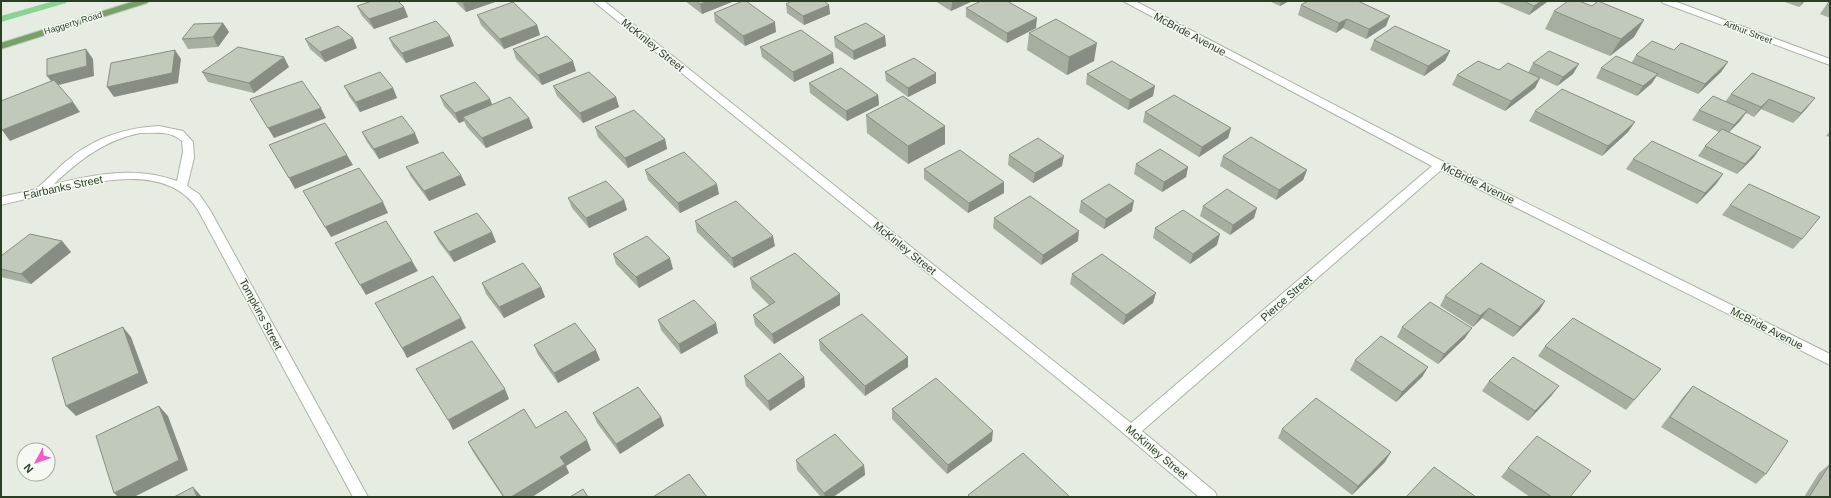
<svg xmlns="http://www.w3.org/2000/svg" width="1831" height="498" viewBox="0 0 1831 498" font-family="Helvetica,sans-serif">
<rect width="100%" height="100%" fill="#e7ece2"/>
<g fill="none" stroke-linecap="round" stroke-linejoin="round">
<polygon fill="#8ad295" fill-rule="evenodd" points="54,1 67,1 66,3 1,22 1,16"/>
<g stroke="#aab4a5" stroke-width="2">
<g id="minor">
<polygon points="593,1 604,1 1131,423 1432,166 1123,1 1135,1 1444,162 1830,354 1830,365 1441,170 1142,431 1215,492 1217,497 1199,497 1083,399"/>
<polygon points="1661,1 1674,1 1830,59 1830,65 1663,3"/>
<path d="M159,126L183,131L193,142L194,158L187,186L199,194L210,210L368,497H353L198,210C167,161 91,182 45,194C31,198 16,201 1,205V197C10,194 30,192 37,188C46,181 55,171 64,163C92,139 122,128 159,126ZM140,133C154,133 170,130 182,141L183,152L177,181C136,166 95,174 54,184C79,160 105,140 140,133Z"/>
</g>
</g>
<g stroke="#c3c9c1" stroke-width="2">
<polygon id="major" points="135,1 149,1 147,3 1,49 1,43"/>
</g>
<use href="#minor" fill="#fff" fill-rule="evenodd"/>
<use href="#major" fill="#76a266" fill-rule="evenodd"/>
</g>
<g fill="#a6aea0">
<polygon points="455,1 498,1 466,12"/>
<polygon points="685,1 732,1 732,2 702,14"/>
<polygon points="935,1 973,1 951,11"/>
<polygon points="1269,1 1289,1 1280,6"/>
<polygon points="1496,1 1548,1 1547,2 1529,15"/>
<polygon points="1782,1 1805,1 1799,7"/>
<polygon points="1830,1 1830,18 1820,14 1827,4"/>
<polygon points="786,4 829,5 830,14 804,25 787,13"/>
<polygon points="1301,5 1386,26 1366,39 1343,28 1336,33 1298,15"/>
<polygon points="357,6 404,7 408,17 374,29 362,16"/>
<polygon points="1592,6 1644,20 1634,37 1610,56 1545,29 1554,11"/>
<polygon points="966,8 1036,28 1007,43 966,17"/>
<polygon points="714,13 776,32 745,46 715,22"/>
<polygon points="477,15 537,25 540,35 504,49 481,25"/>
<polygon points="223,23 229,32 218,47 188,49 182,39"/>
<polygon points="1029,33 1094,61 1067,75 1027,50"/>
<polygon points="885,36 886,46 854,60 835,47 834,37"/>
<polygon points="389,38 454,46 406,63 393,47"/>
<polygon points="305,39 357,48 325,62 310,49"/>
<polygon points="1374,40 1450,51 1445,61 1424,76 1370,50"/>
<polygon points="760,47 834,63 794,82 762,57"/>
<polygon points="513,49 576,71 542,85 516,59"/>
<polygon points="1674,50 1728,62 1721,72 1698,94 1656,76 1652,83 1637,96 1596,78 1601,68 1632,62 1636,55"/>
<polygon points="1533,63 1573,74 1557,86 1540,78 1535,88 1505,111 1452,85 1457,75 1499,70 1528,73"/>
<polygon points="289,67 254,93 208,82 202,72"/>
<polygon points="885,72 936,83 908,97 886,81"/>
<polygon points="1752,73 1807,108 1793,123 1761,109 1754,117 1746,113 1740,121 1729,132 1761,147 1754,157 1737,174 1698,156 1705,146 1719,132 1692,120 1699,110 1725,102 1731,94"/>
<polygon points="1087,74 1153,96 1128,110 1086,84"/>
<polygon points="809,83 878,95 879,105 847,121 810,93"/>
<polygon points="344,86 393,88 397,98 360,112 349,96"/>
<polygon points="553,86 616,97 619,107 583,123 557,96"/>
<polygon points="440,96 492,105 529,118 533,128 486,148 467,127 464,121 459,123 444,106"/>
<polygon points="1535,111 1635,122 1628,132 1602,156 1529,121"/>
<polygon points="1145,112 1231,128 1228,138 1199,157 1143,122"/>
<polygon points="866,115 945,126 945,144 908,164 867,133"/>
<polygon points="595,127 665,139 667,149 628,168 598,137"/>
<polygon points="1830,131 1830,137 1826,136"/>
<polygon points="362,132 419,143 379,159 367,142"/>
<polygon points="1009,155 1062,166 1033,183 1008,165"/>
<polygon points="1223,156 1307,170 1303,180 1276,200 1220,166"/>
<polygon points="1633,159 1723,174 1716,184 1697,204 1626,169"/>
<polygon points="1136,164 1188,167 1186,177 1162,192 1134,174"/>
<polygon points="406,167 466,185 429,201 411,177"/>
<polygon points="924,169 1004,193 968,213 924,179"/>
<polygon points="645,170 719,194 680,213 648,180"/>
<polygon points="568,198 624,200 627,210 589,228 572,208"/>
<polygon points="1081,201 1132,211 1104,229 1079,212"/>
<polygon points="1730,205 1802,239 1793,249 1722,215"/>
<polygon points="1203,206 1254,218 1230,235 1200,216"/>
<polygon points="994,218 1078,241 1041,265 993,228"/>
<polygon points="695,221 775,246 734,268 697,232"/>
<polygon points="1155,228 1217,245 1190,264 1153,238"/>
<polygon points="434,232 496,242 454,262 439,242"/>
<polygon points="62,241 71,252 31,284 1,277 1,256"/>
<polygon points="613,254 673,269 639,288 616,264"/>
<polygon points="1072,274 1153,303 1123,325 1070,284"/>
<polygon points="750,278 840,305 774,344 755,325 753,315 769,305 752,288"/>
<polygon points="482,283 541,287 545,297 504,318 486,294"/>
<polygon points="1445,296 1545,301 1539,311 1513,337 1482,318 1473,327 1440,306"/>
<polygon points="658,320 718,333 681,354 661,330"/>
<polygon points="1402,327 1465,338 1438,364 1397,337"/>
<polygon points="819,340 908,357 908,367 865,396 820,350"/>
<polygon points="534,345 600,360 558,383 538,355"/>
<polygon points="1545,346 1661,369 1626,410 1538,356"/>
<polygon points="1355,360 1428,367 1422,377 1396,402 1350,370"/>
<polygon points="744,376 804,377 805,387 770,411 746,386"/>
<polygon points="1489,381 1552,395 1528,421 1482,391"/>
<polygon points="1693,386 1766,474 1756,484 1661,427 1684,396"/>
<polygon points="892,409 992,441 947,474 892,419"/>
<polygon points="593,413 661,417 664,426 620,454 597,423"/>
<polygon points="536,428 591,450 566,466 569,473 532,497 503,497 473,452 468,442"/>
<polygon points="1282,429 1385,462 1352,495 1278,438"/>
<polygon points="796,460 864,465 865,475 833,497 821,497 797,470"/>
<polygon points="1830,464 1830,497 1804,497 1819,473"/>
<polygon points="1508,468 1570,497 1530,497 1501,477"/>
</g>
<g fill="#878d82">
<polygon points="468,1 498,1 466,12 463,3"/>
<polygon points="708,1 732,1 732,2 702,14 700,4"/>
<polygon points="953,1 973,1 951,11 952,2"/>
<polygon points="1281,1 1289,1 1280,6"/>
<polygon points="1541,1 1548,1 1547,2 1529,15 1534,6"/>
<polygon points="1803,1 1805,1 1799,7"/>
<polygon points="829,5 830,14 804,25 803,16"/>
<polygon points="404,7 408,17 374,29 369,19"/>
<polygon points="1390,16 1386,26 1366,39 1369,29"/>
<polygon points="1037,18 1036,28 1007,43 1007,33"/>
<polygon points="1347,19 1343,28 1336,33 1339,23"/>
<polygon points="1644,20 1634,37 1610,56 1621,39"/>
<polygon points="775,22 776,32 745,46 743,36"/>
<polygon points="223,23 229,32 218,47 213,37"/>
<polygon points="537,25 540,35 504,49 500,39"/>
<polygon points="450,36 454,46 406,63 402,53"/>
<polygon points="885,36 886,46 854,60 853,51"/>
<polygon points="353,38 357,48 325,62 320,52"/>
<polygon points="1097,43 1094,61 1067,75 1069,57"/>
<polygon points="86,49 93,59 94,76 55,86 47,76"/>
<polygon points="175,50 181,59 178,83 114,97 107,87"/>
<polygon points="1450,51 1445,61 1424,76 1428,66"/>
<polygon points="833,53 834,63 794,82 793,72"/>
<polygon points="284,57 289,67 254,93 249,83"/>
<polygon points="573,61 576,71 542,85 538,75"/>
<polygon points="1728,62 1721,72 1698,94 1705,84"/>
<polygon points="1579,64 1573,74 1557,86 1563,77"/>
<polygon points="936,73 936,83 908,97 908,88"/>
<polygon points="1658,74 1652,83 1637,96 1643,86"/>
<polygon points="1540,78 1535,88 1505,111 1511,101"/>
<polygon points="1155,86 1153,96 1128,110 1130,100"/>
<polygon points="393,88 397,98 360,112 356,102"/>
<polygon points="878,95 879,105 847,121 846,111"/>
<polygon points="616,97 619,107 583,123 580,113"/>
<polygon points="1815,98 1807,108 1793,123 1801,113"/>
<polygon points="490,99 494,109 463,117 464,121 459,123 455,113"/>
<polygon points="1769,99 1761,109 1754,117 1761,107"/>
<polygon points="73,102 80,112 10,141 2,130"/>
<polygon points="321,108 326,118 274,138 268,128"/>
<polygon points="1747,111 1740,121 1726,135 1734,125"/>
<polygon points="529,118 533,128 486,148 482,138"/>
<polygon points="1635,122 1628,132 1602,156 1608,146"/>
<polygon points="945,126 945,144 908,164 908,146"/>
<polygon points="1231,128 1228,138 1199,157 1202,147"/>
<polygon points="415,133 419,143 379,159 374,149"/>
<polygon points="665,139 667,149 628,168 625,158"/>
<polygon points="1761,147 1754,157 1737,174 1745,164"/>
<polygon points="347,155 353,165 295,189 289,178"/>
<polygon points="1064,156 1062,166 1033,183 1035,173"/>
<polygon points="1188,167 1186,177 1162,192 1164,182"/>
<polygon points="1307,170 1303,180 1276,200 1279,190"/>
<polygon points="1723,174 1716,184 1697,204 1705,193"/>
<polygon points="461,175 466,185 429,201 424,191"/>
<polygon points="1004,182 1004,193 968,213 969,203"/>
<polygon points="717,184 719,194 680,213 678,203"/>
<polygon points="624,200 627,210 589,228 586,218"/>
<polygon points="1134,201 1132,211 1104,229 1106,219"/>
<polygon points="383,202 388,213 331,237 325,227"/>
<polygon points="1257,208 1254,218 1230,235 1233,225"/>
<polygon points="1079,231 1078,241 1041,265 1043,255"/>
<polygon points="492,232 496,242 454,262 449,252"/>
<polygon points="1220,234 1217,245 1190,264 1193,254"/>
<polygon points="773,236 775,246 734,268 732,258"/>
<polygon points="62,241 71,252 31,284 21,274"/>
<polygon points="670,258 673,269 639,288 636,277"/>
<polygon points="412,261 418,271 366,295 360,285"/>
<polygon points="541,287 545,297 504,318 499,307"/>
<polygon points="1156,293 1153,303 1123,325 1126,315"/>
<polygon points="840,294 840,305 774,344 772,334"/>
<polygon points="1545,301 1539,311 1513,337 1520,327"/>
<polygon points="1489,308 1482,318 1473,327 1480,316"/>
<polygon points="461,318 466,328 407,358 402,348"/>
<polygon points="716,323 718,333 681,354 679,344"/>
<polygon points="123,327 131,337 148,383 76,416 66,406"/>
<polygon points="1472,328 1465,338 1438,364 1444,354"/>
<polygon points="596,350 600,360 558,383 554,373"/>
<polygon points="908,357 908,367 865,396 865,386"/>
<polygon points="1428,367 1422,377 1396,402 1402,392"/>
<polygon points="804,377 805,387 770,411 768,401"/>
<polygon points="1559,386 1552,395 1528,421 1535,411"/>
<polygon points="505,389 509,399 453,430 448,420"/>
<polygon points="159,406 168,416 188,470 134,497 118,497 114,493"/>
<polygon points="661,417 664,426 620,454 616,444"/>
<polygon points="993,431 992,441 947,474 948,465"/>
<polygon points="587,440 591,450 566,466 569,473 532,497 511,497 560,457"/>
<polygon points="1391,452 1385,462 1352,495 1358,486"/>
<polygon points="864,465 865,475 833,497 825,497 824,493"/>
<polygon points="193,487 202,497 197,497"/>
</g>
<g fill="#c1caba" stroke="#878d82">
<polygon points="372,1 398,1 404,7 369,19 357,6"/>
<polygon points="461,1 468,1 463,3"/>
<polygon points="696,1 708,1 700,4"/>
<polygon points="743,1 746,1 775,22 743,36 714,13"/>
<polygon points="792,1 824,1 829,5 803,16 786,4"/>
<polygon points="981,1 1007,1 1037,18 1007,33 966,8"/>
<polygon points="1308,1 1358,1 1390,16 1369,29 1347,19 1339,23 1301,5"/>
<polygon points="1523,1 1541,1 1534,6"/>
<polygon points="1568,1 1579,1 1592,6 1598,1 1644,20 1621,39 1554,11"/>
<polygon points="1830,1 1830,6 1827,4"/>
<polygon points="513,2 537,25 500,39 477,15"/>
<polygon points="1056,19 1097,43 1069,57 1029,33"/>
<polygon points="436,21 450,36 402,53 389,38"/>
<polygon points="223,23 213,37 182,39 194,24"/>
<polygon points="866,23 885,36 853,51 834,37"/>
<polygon points="338,26 353,38 320,52 305,39"/>
<polygon points="1395,26 1450,51 1428,66 1374,40"/>
<polygon points="801,30 833,53 793,72 760,47"/>
<polygon points="547,36 573,61 538,75 513,49"/>
<polygon points="1652,41 1674,50 1681,43 1728,62 1705,84 1636,55"/>
<polygon points="238,47 284,57 249,83 202,72"/>
<polygon points="86,49 87,66 47,76 47,59"/>
<polygon points="175,50 172,73 107,87 111,63"/>
<polygon points="1549,51 1579,64 1563,77 1533,63"/>
<polygon points="1616,56 1658,74 1643,86 1601,68"/>
<polygon points="914,58 936,73 908,88 885,72"/>
<polygon points="1112,61 1155,86 1130,100 1087,74"/>
<polygon points="1478,61 1499,70 1508,63 1540,78 1511,101 1457,75"/>
<polygon points="841,68 878,95 846,111 809,83"/>
<polygon points="380,72 393,88 356,102 344,86"/>
<polygon points="589,72 616,97 580,113 553,86"/>
<polygon points="1752,73 1815,98 1801,113 1769,99 1761,107 1731,94"/>
<polygon points="54,80 73,102 2,130 1,129 1,101"/>
<polygon points="302,81 321,108 268,128 250,99"/>
<polygon points="475,82 490,99 455,113 440,96"/>
<polygon points="1562,89 1635,122 1608,146 1535,111"/>
<polygon points="1174,95 1231,128 1202,147 1145,112"/>
<polygon points="903,96 945,126 908,146 866,115"/>
<polygon points="1713,96 1747,111 1734,125 1699,110"/>
<polygon points="510,97 529,118 482,138 463,117"/>
<polygon points="634,110 665,139 625,158 595,127"/>
<polygon points="402,116 415,133 374,149 362,132"/>
<polygon points="325,123 347,155 289,178 269,145"/>
<polygon points="1722,129 1761,147 1745,164 1705,146"/>
<polygon points="1251,137 1307,170 1279,190 1223,156"/>
<polygon points="1038,138 1064,156 1035,173 1009,155"/>
<polygon points="1652,141 1723,174 1705,193 1633,159"/>
<polygon points="1160,149 1188,167 1164,182 1136,164"/>
<polygon points="960,150 1004,182 969,203 924,169"/>
<polygon points="443,152 461,175 424,191 406,167"/>
<polygon points="684,152 717,184 678,203 645,170"/>
<polygon points="359,168 383,202 325,227 303,191"/>
<polygon points="606,181 624,200 586,218 568,198"/>
<polygon points="1109,184 1134,201 1106,219 1081,201"/>
<polygon points="1749,184 1820,217 1802,239 1730,205"/>
<polygon points="1227,189 1257,208 1233,225 1203,206"/>
<polygon points="1030,196 1079,231 1043,255 994,218"/>
<polygon points="736,201 773,236 732,258 695,221"/>
<polygon points="1183,210 1220,234 1193,254 1155,228"/>
<polygon points="477,213 492,232 449,252 434,232"/>
<polygon points="386,221 412,261 360,285 335,243"/>
<polygon points="30,234 62,241 21,274 1,269 1,256"/>
<polygon points="647,236 670,258 636,277 613,254"/>
<polygon points="795,253 840,294 772,334 753,315 775,302 750,278"/>
<polygon points="1102,254 1156,293 1126,315 1072,274"/>
<polygon points="523,263 541,287 499,307 482,283"/>
<polygon points="1481,263 1545,301 1520,327 1489,308 1480,316 1445,296"/>
<polygon points="433,276 461,318 402,348 375,303"/>
<polygon points="694,300 716,323 679,344 658,320"/>
<polygon points="1430,302 1472,328 1444,354 1402,327"/>
<polygon points="862,314 908,357 865,386 819,340"/>
<polygon points="1573,318 1661,369 1634,400 1545,346"/>
<polygon points="575,323 596,350 554,373 534,345"/>
<polygon points="123,327 139,373 66,406 52,358"/>
<polygon points="1381,336 1428,367 1402,392 1355,360"/>
<polygon points="472,341 505,389 448,420 416,369"/>
<polygon points="780,353 804,377 768,401 744,376"/>
<polygon points="1513,357 1559,386 1535,411 1489,381"/>
<polygon points="936,378 993,431 948,465 892,409"/>
<polygon points="1693,386 1788,441 1766,474 1670,417"/>
<polygon points="638,387 661,417 616,444 593,413"/>
<polygon points="1316,398 1391,452 1358,486 1282,429"/>
<polygon points="159,406 179,460 114,493 96,436"/>
<polygon points="524,409 536,428 566,411 587,440 560,457 565,464 511,497 504,497 468,442"/>
<polygon points="835,434 864,465 824,493 796,460"/>
<polygon points="1537,436 1591,471 1570,497 1552,497 1508,468"/>
<polygon points="1023,453 1070,497 970,497 968,495"/>
<polygon points="1830,464 1830,497 1809,497"/>
<polygon points="1434,467 1476,497 1406,497"/>
<polygon points="689,474 707,497 653,497"/>
<polygon points="193,487 197,497 174,497"/>
<polygon points="583,489 588,497 570,497"/>
</g>
<g text-anchor="middle" stroke-width="3" stroke-linejoin="round" paint-order="stroke">
<g font-size="9" fill="#293e22" stroke="#f6f9f3">
<text transform="translate(73 23) rotate(-17)" y="3">Haggerty Road</text>
<text transform="translate(1748 32) rotate(21)" y="3">Arthur Street</text>
</g>
<g font-size="11" fill="#293e22" stroke="#f6f9f3">
<text transform="translate(1190 34) rotate(28)" y="4">McBride Avenue</text>
<text transform="translate(653 45) rotate(39)" y="4">McKinley Street</text>
<text transform="translate(1478 183) rotate(26)" y="4">McBride Avenue</text>
<text transform="translate(63 187) rotate(-12)" y="4">Fairbanks Street</text>
<text transform="translate(905 248) rotate(39)" y="4">McKinley Street</text>
<text transform="translate(1286 298) rotate(-41)" y="4">Pierce Street</text>
<text transform="translate(261 314) rotate(62)" y="4">Tompkins Street</text>
<text transform="translate(1767 328) rotate(27)" y="4">McBride Avenue</text>
<text transform="translate(1157 452) rotate(40)" y="4">McKinley Street</text>
</g>
</g>
<rect width="1831" height="498" fill="none" stroke="#293e22" stroke-width="4"/>
<g transform="translate(36 462) rotate(230)"><circle r="19" fill="#f6f9f3" stroke="#a4ae9f"/>
<path d="M0-3L7 15L0 10L-7 15Z" fill="#f35acd"/>
<text y="-6" font-size="11" font-weight="bold" text-anchor="middle" fill="#293e22">N</text>
</g>
</svg>
